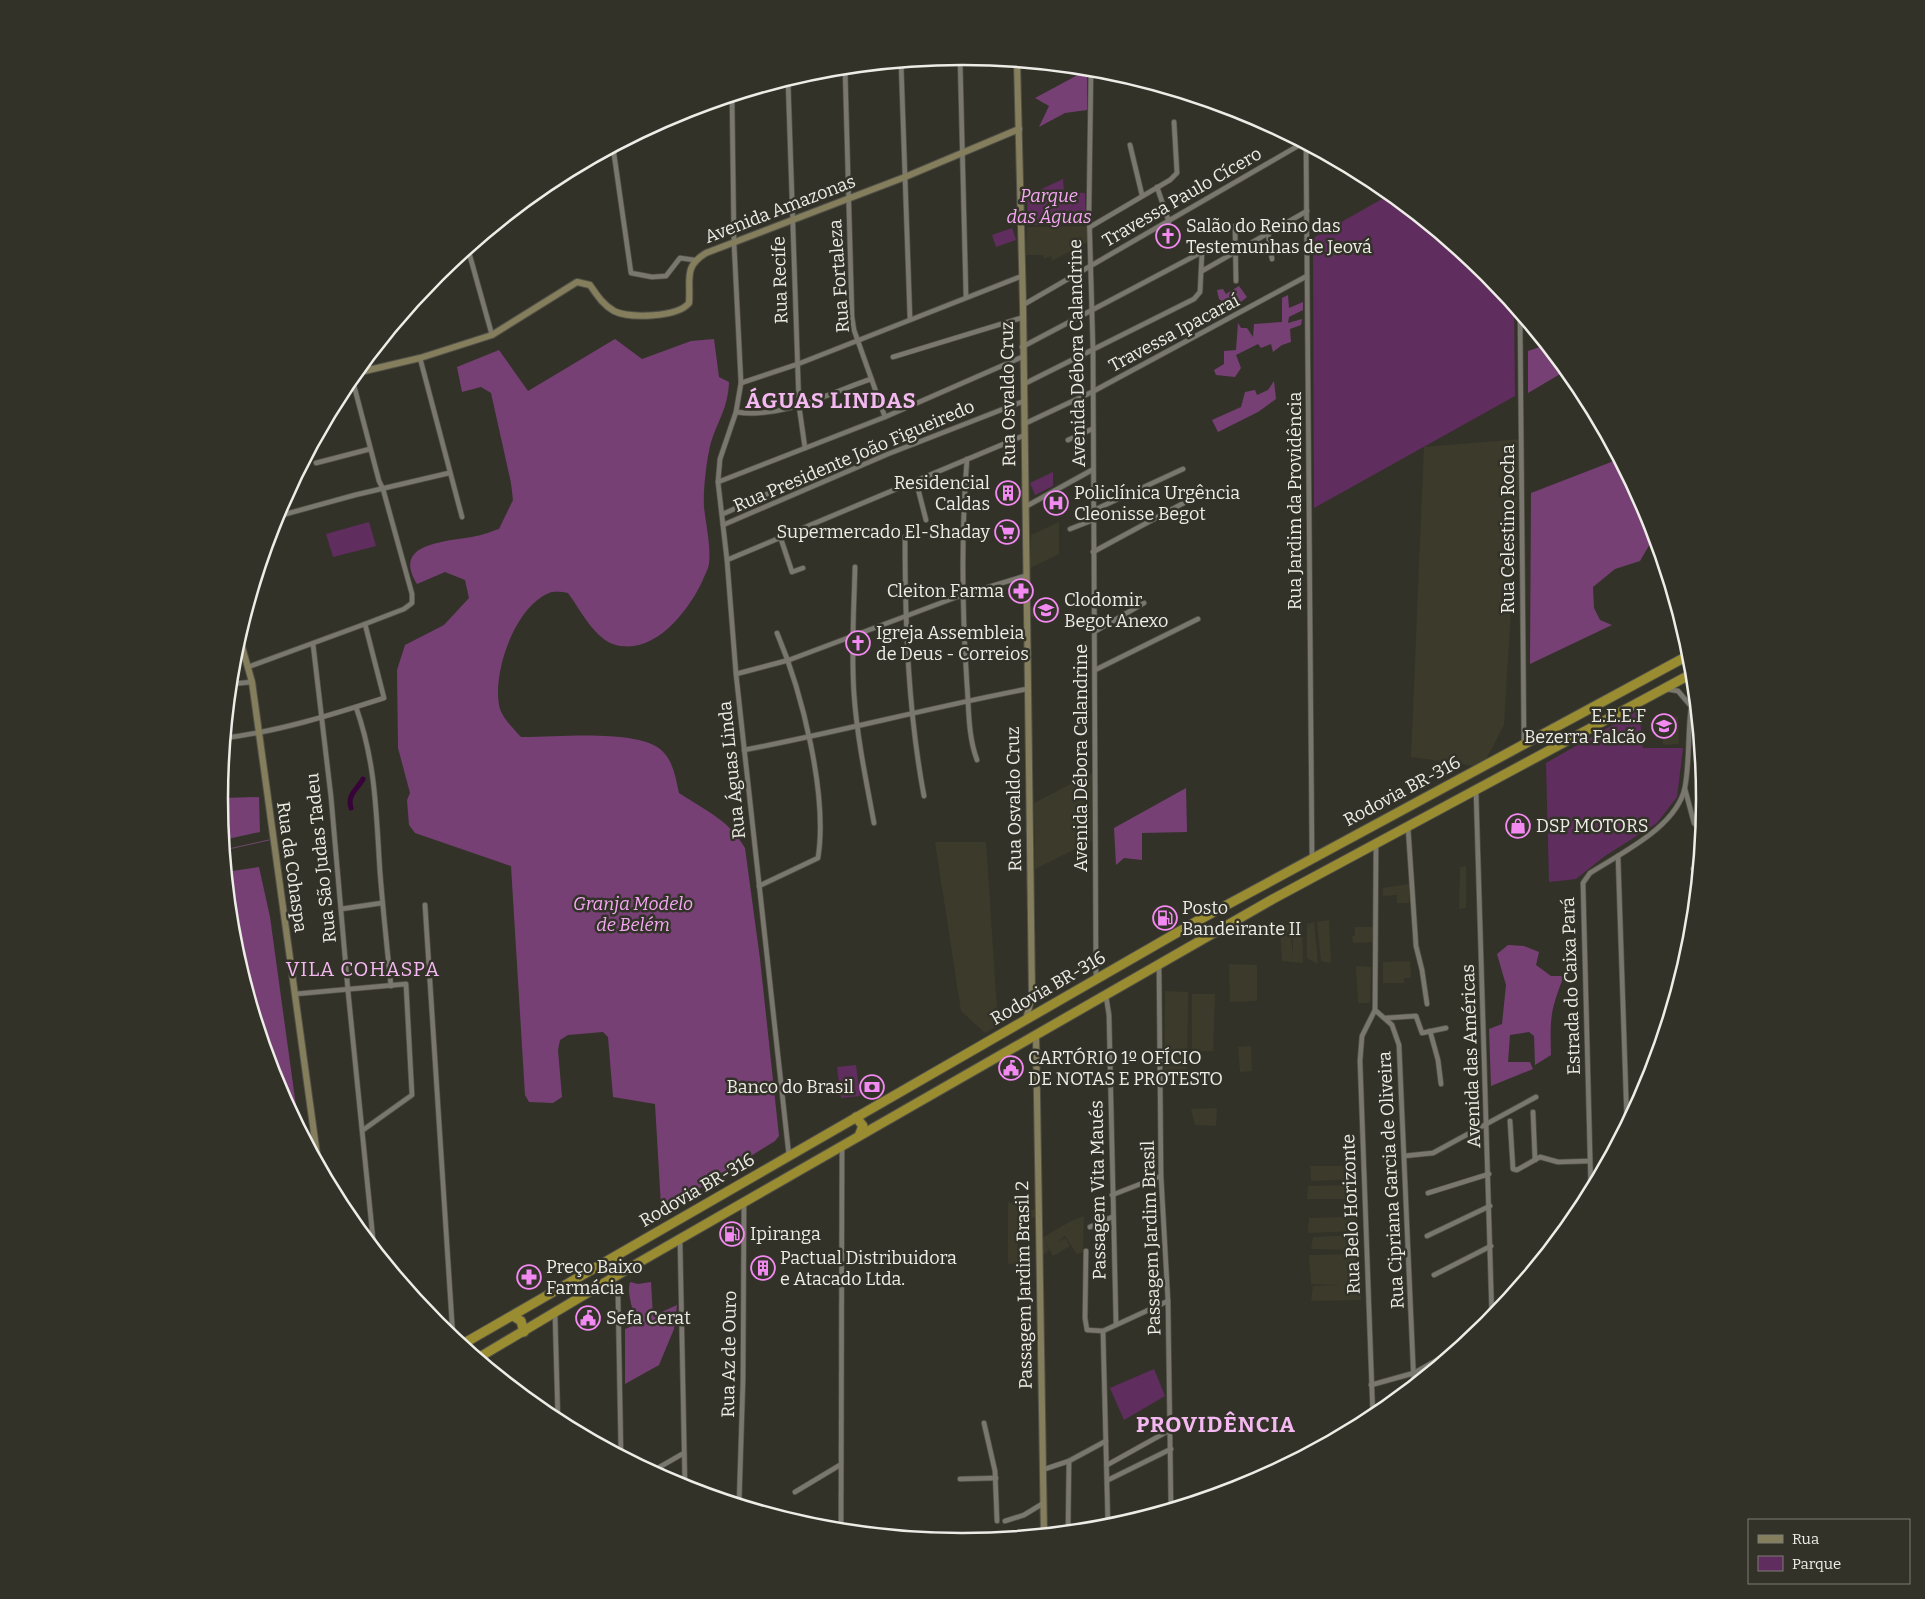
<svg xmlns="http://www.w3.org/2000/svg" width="1925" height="1599" viewBox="0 0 1925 1599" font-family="Bitter,serif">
<rect width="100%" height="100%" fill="#333229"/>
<g fill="#3c3a2a">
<polygon points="1088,226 1088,242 1052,261 1051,256 1044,259 1043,255 1026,255 1027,227"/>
<polygon points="1521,439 1504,725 1482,767 1411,757 1424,447"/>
<polygon points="1059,522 1059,554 1030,568 1031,535"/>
<polygon points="1031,607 1060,607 1060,614 1056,616 1031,617"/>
<polygon points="1678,716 1679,744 1663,745 1662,731 1651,731 1650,722"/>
<polygon points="1092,773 1093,840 1035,869 1034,803"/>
<polygon points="935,842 986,842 998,1026 985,1033 961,1011"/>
<polygon points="1466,866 1466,908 1459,909 1460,867"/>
<polygon points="1409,884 1409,903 1397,903 1397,895 1383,896 1383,888"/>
<polygon points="1329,920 1331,963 1321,961 1317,922"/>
<polygon points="1293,921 1302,925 1303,963 1282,961 1280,924 1290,925 1293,956"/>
<polygon points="1314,922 1318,964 1307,958 1307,924"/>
<polygon points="1355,927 1373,927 1372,942 1353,943 1352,936 1355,936"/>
<polygon points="1410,961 1411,978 1404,978 1404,983 1383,983 1383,962"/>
<polygon points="1229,964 1257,965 1257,1001 1230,1002"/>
<polygon points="1371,964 1370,1003 1358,1003 1356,966 1371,967"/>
<polygon points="1165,991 1188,992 1187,1079 1164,1078"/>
<polygon points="1192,994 1215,994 1213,1051 1192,1051"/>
<polygon points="1251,1046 1252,1071 1240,1072 1238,1047"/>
<polygon points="1217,1108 1216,1126 1195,1125 1191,1109"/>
<polygon points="1310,1166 1357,1166 1358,1179 1311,1181"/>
<polygon points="1355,1185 1356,1199 1307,1199 1308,1186"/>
<polygon points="1008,1202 1016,1204 1018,1209 1035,1210 1036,1218 1023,1218 1019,1215 1017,1259 1027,1260 1032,1263 1008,1264"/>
<polygon points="1084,1216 1083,1252 1077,1254 1065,1236 1057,1242 1065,1238 1070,1246 1053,1256 1045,1241 1049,1250 1043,1255 1042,1238 1071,1221"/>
<polygon points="1357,1217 1358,1231 1308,1233 1309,1218"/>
<polygon points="1358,1235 1359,1250 1311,1249 1313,1237"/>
<polygon points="1357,1254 1361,1272 1361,1300 1311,1301 1313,1286 1339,1285 1311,1284 1309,1255"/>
</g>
<g fill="#602d5f">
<polygon points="1063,179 1064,192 1085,193 1086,224 1028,225 1027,196"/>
<polygon points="1391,194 1488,274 1514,306 1515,396 1314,508 1313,238"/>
<polygon points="1012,228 1016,240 996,247 992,235"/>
<polygon points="1053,472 1053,486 1035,495 1030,483"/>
<polygon points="369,522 376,546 333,557 326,534"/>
<polygon points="1639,710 1643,748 1683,748 1677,797 1657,823 1605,856 1576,879 1549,882 1546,763"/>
<polygon points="856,1065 860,1096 841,1098 837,1067"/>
<polygon points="1154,1369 1165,1396 1124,1420 1110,1388"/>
</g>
<g fill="#764075">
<polygon points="1087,70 1087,110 1065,113 1039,127 1049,106 1035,98"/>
<polygon points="1239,286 1247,297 1241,302 1230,304 1229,299 1226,304 1219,299 1217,290 1223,289 1226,294"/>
<polygon points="1288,295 1289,308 1303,302 1303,310 1289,317 1288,323 1302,319 1301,325 1290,329 1291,342 1282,345 1273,352 1271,344 1261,348 1258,344 1236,355 1241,368 1235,377 1216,375 1214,370 1224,364 1224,351 1236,350 1238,323 1241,328 1247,328 1253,337 1254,324 1282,322 1282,298"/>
<path d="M615,339L642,359L691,341L714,339L719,377L729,382C728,412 714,425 709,451C706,465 703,493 704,507C706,526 711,545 709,564C708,570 704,576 702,582C688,611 655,655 616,645C595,640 580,609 568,593C562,592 554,591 549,593C515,607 493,671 499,705C501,717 513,728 521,737C553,738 645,727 665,754C674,765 676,780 679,793C706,811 728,819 745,848L760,959L779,1136L775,1141L666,1209L661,1206L655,1104L613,1097L608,1037L603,1032L568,1035L560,1040L558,1050L562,1097L553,1103L529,1102L525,1095L511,866L415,833L409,825L407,800L410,793L398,748L397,670L405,645L444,625L469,598L465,580L445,572L417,584C390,541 450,542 476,536C484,535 492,531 499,529L513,500L511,483L491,393L481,387L462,392L457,367L499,350L528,391Z"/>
<polygon points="1546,345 1567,370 1528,393 1528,351"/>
<polygon points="1274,381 1276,399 1258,412 1218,432 1212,420 1241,407 1245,392 1255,390 1257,395 1268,390"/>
<polygon points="1619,459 1649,515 1655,535 1640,561 1615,569 1593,587 1594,608 1600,620 1612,625 1530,664 1531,493"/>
<polygon points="1186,788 1187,832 1142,833 1142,860 1124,858 1116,865 1114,828"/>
<polygon points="220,795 222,798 259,797 260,832 223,840"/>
<polygon points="259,867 270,917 299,1128 276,1084 233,944 226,872"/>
<path d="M1508,945L1524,946L1539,952L1536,965L1551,976H1564C1550,1011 1550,1018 1551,1055L1535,1065L1534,1036L1529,1032L1510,1035L1508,1062H1530L1533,1069L1491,1086L1489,1029L1502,1024L1506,985L1497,954Z"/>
<path d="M630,1282L638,1284L651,1282L653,1316L677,1305L674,1329L659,1365L625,1384V1329L635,1325C635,1311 626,1295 630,1282Z"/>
</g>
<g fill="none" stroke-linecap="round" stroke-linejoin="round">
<polyline stroke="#6e496c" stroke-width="1" points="224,850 269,840"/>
<path stroke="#370338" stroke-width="5" d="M351,808C347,794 357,790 363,779"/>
<g stroke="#525148" stroke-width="6">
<g id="street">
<polyline points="960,57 966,297"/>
<polyline points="901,62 910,319"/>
<polyline points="845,68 852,317 854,330 885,417"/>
<polyline points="1091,69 1089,209 1093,350 1096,979"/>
<polyline points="788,80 799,406 805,448"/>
<polyline points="732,97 734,243 741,383 736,412 720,459 718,482 727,560 736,674 789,1156"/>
<polyline points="1306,144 1312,858"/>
<polyline points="1130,145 1142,195"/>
<polyline points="613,147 631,273 652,277 666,276 680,258 694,260"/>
<polyline points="1157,187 1169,222"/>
<polyline points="1235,226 1236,281"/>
<polyline points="1090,227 1170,180 1177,173 1174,122"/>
<polyline points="1268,233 1272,259"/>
<polyline points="468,249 492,335"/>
<polyline points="1202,271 1307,211"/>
<polyline points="1023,305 1303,143"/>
<polyline points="1520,313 1524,744"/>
<polyline points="1022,347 1202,252 1200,292 1194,299 1024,384"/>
<polyline points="893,357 1021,318"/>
<polyline points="420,358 462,517"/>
<polyline points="741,383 798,364 1022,276"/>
<path d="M736,412C783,419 829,393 871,379"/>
<polyline points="1024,424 1092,392 1307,276"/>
<polyline points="1068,440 1092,429"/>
<path d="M967,459C961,534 962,609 967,685C969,710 968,736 977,760"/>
<polyline points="316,463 370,449"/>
<polyline points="916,481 926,520"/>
<polyline points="718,482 885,417 1022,357"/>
<polyline points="1025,507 1092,470"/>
<polyline points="1092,511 1183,469"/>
<polyline points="723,514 774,491"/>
<polyline points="275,517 355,495 449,473"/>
<polyline points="723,525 888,454 1024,401"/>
<polyline points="1070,529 1093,520"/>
<path d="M905,537C905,623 908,711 924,796"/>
<polyline points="781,539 792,572 803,568"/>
<polyline points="1093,552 1191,499"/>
<polyline points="727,560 1025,435"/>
<path d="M855,567C854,609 851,651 854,694C857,737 866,780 874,823"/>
<polyline points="1094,632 1144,603"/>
<polyline points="313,644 331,797 348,991 374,1249"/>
<polyline points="248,667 365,624 404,609 412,603 412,594 383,489 379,481 352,378"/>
<polyline points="1095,670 1198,619"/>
<polyline points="736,674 789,660 962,595 1025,576"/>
<polyline points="231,684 252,682"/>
<polyline points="1666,689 1678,691 1690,705"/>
<path d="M356,707C376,764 376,812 380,872C383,910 387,948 391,986"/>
<path d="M225,738C280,731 331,715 384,698L365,624"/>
<path d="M744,750C839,732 932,707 1027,689"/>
<polyline points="1685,789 1694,823 1703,833"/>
<polyline points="1476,791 1492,1320"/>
<polyline points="1408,827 1416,946 1422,970 1427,1004"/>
<polyline points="1618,856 1627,1125"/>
<polyline points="1693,869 1699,868"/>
<path d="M759,886L818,858C828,795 802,692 777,633"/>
<polyline points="1692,891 1697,890"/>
<polyline points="425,905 453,1338"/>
<polyline points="1692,908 1695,908"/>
<polyline points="341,909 382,903"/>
<polyline points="1159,966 1161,1176 1168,1301 1171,1509"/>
<polyline points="295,994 406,984 412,1095 363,1130"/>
<polyline points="1106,996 1109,1015 1116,1323"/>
<polyline points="1375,1010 1392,1025 1399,1045 1414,1386"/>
<polyline points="1375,1010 1376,845"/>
<polyline points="1386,1018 1416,1016 1422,1033 1446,1028"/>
<polyline points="1430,1031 1438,1060 1441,1084"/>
<polyline points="1533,1112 1535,1160"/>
<polyline points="1510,1121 1513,1169 1517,1170 1540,1157 1558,1162 1590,1161"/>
<polyline points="1404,1156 1433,1153 1536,1097"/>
<polyline points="1428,1193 1489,1174"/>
<path d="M1591,1193L1583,883L1590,873C1621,853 1677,827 1685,787C1691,754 1686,721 1695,688"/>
<polyline points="1112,1195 1161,1176"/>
<polyline points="1090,1227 1112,1217"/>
<polyline points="1427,1236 1490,1206"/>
<polyline points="680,1240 685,1488"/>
<polyline points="1086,1251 1085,1318 1087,1330 1103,1331 1168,1301"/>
<polyline points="1434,1275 1491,1246"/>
<polyline points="618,1296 621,1456"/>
<polyline points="555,1314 558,1422"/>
<polyline points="1103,1331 1108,1527"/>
<polyline points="493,1368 493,1371"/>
<polyline points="1371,1385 1414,1373 1467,1343"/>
<polyline points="1373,1419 1360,1061 1362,1036 1375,1010"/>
<polyline points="984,1423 995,1471 997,1521"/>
<polyline points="1107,1465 1170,1430"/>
<polyline points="1042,1470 1069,1461 1106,1441"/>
<polyline points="651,1472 684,1453"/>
<polyline points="960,1479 996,1478"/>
<polyline points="1108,1480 1171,1449"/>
<polyline points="795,1492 840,1465"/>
<polyline points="739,1505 743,1380 744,1203"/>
<polyline points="1005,1521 1024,1515 1042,1504"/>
<polyline points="841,1531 842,1147"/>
<polyline points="1068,1532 1069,1461"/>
<polyline points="1044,1535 1089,1526"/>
</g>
</g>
<g stroke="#525148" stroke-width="8">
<g id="secondary">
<polyline points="1017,62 1023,305 1032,996 1026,1019"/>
<path d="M356,373L420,358L492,335L577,282L590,285C597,295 603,305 614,311C630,319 678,317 689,303C691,279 683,267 706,253L905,177L1019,129"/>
<polyline points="239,636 252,682 318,1162"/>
<polyline points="1036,1036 1044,1535"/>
</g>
</g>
<g stroke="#525148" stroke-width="11">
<g id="highway">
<polyline points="856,1117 863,1126 859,1136"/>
<polyline points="513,1316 521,1321 524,1332"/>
<polyline points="461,1345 1199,920 1691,654"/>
<polyline points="478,1358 631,1267 1273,899 1693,673"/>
</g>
</g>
<use href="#street" stroke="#7a786e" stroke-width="4.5"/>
<use href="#secondary" stroke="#847e5c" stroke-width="6"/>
<use href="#highway" stroke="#9a8c31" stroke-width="9"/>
</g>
<defs>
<g id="church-ring" transform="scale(1.25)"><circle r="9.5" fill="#333229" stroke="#f38af1" stroke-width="1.5"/><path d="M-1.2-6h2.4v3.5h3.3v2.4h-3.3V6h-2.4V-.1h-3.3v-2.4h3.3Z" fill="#f38af1"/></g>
<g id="building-ring" transform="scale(1.25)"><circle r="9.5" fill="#333229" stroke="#f38af1" stroke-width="1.5"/><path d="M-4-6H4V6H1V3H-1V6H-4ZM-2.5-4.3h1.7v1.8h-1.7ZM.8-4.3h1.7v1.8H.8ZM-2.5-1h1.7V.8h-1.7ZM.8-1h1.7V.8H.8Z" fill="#f38af1"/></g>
<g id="hospital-ring" transform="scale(1.25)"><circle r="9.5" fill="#333229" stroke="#f38af1" stroke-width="1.5"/><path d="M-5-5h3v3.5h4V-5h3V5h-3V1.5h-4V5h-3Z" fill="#f38af1"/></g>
<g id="supermarket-ring" transform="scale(1.25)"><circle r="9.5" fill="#333229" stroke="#f38af1" stroke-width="1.5"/><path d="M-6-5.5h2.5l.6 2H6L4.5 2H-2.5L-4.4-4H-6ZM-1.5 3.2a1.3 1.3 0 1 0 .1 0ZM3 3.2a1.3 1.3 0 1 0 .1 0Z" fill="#f38af1"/></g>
<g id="pharmacy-ring" transform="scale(1.25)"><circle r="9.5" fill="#333229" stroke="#f38af1" stroke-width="1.5"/><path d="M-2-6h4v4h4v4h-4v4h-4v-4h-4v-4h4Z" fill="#f38af1"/></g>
<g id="school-ring" transform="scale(1.25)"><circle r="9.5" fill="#333229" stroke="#f38af1" stroke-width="1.5"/><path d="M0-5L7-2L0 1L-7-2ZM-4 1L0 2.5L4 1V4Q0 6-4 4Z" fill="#f38af1"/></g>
<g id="shop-ring" transform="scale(1.25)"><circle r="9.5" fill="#333229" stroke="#f38af1" stroke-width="1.5"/><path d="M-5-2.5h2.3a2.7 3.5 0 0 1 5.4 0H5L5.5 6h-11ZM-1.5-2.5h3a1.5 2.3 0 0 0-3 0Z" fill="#f38af1"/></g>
<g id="fuel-ring" transform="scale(1.25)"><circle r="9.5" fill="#333229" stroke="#f38af1" stroke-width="1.5"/><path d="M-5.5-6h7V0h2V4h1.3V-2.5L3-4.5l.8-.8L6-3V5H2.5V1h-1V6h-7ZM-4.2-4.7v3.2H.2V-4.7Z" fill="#f38af1"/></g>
<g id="civic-ring" transform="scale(1.25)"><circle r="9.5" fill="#333229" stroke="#f38af1" stroke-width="1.5"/><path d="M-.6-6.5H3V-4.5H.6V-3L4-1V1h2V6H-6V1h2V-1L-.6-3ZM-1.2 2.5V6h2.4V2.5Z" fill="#f38af1"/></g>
<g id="bank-ring" transform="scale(1.25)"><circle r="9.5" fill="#333229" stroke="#f38af1" stroke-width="1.5"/><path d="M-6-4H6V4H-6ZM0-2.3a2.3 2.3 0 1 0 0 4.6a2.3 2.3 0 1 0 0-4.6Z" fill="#f38af1"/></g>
</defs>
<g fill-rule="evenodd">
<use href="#church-ring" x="1168" y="236"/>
<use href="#building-ring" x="1008" y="493"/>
<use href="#hospital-ring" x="1056" y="503"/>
<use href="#supermarket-ring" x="1007" y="532"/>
<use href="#pharmacy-ring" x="1021" y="591"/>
<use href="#school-ring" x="1046" y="610"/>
<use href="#church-ring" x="858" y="643"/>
<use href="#school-ring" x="1664" y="726"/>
<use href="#shop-ring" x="1518" y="826"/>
<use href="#fuel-ring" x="1165" y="918"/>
<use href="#civic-ring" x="1011" y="1068"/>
<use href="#bank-ring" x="872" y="1087"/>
<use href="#fuel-ring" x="732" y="1234"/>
<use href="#building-ring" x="763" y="1268"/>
<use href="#pharmacy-ring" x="529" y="1277"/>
<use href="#civic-ring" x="588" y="1318"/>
</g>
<g text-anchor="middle" stroke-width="5" stroke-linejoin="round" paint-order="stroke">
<g font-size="18" font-style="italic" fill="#f7a8f5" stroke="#333229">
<text x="1049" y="202">Parque<tspan x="1049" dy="21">das Águas</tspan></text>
<text x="633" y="910">Granja Modelo<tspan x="633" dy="21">de Belém</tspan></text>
</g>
<g font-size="18" fill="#edece6" stroke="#333229">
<text transform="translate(1182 197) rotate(-30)" y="6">Travessa Paulo Cícero</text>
<text transform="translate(780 209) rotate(-21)" y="6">Avenida Amazonas</text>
<text transform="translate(839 276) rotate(-94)" y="6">Rua Fortaleza</text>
<text transform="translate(780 280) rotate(-92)" y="6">Rua Recife</text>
<text transform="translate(1174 333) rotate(-28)" y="6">Travessa Ipacaraí</text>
<text transform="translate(1077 353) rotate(-91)" y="6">Avenida Débora Calandrine</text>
<text transform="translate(1008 394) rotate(-91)" y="6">Rua Osvaldo Cruz</text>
<text transform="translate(854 456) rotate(-23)" y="6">Rua Presidente João Figueiredo</text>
<text transform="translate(1295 501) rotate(-90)" y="6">Rua Jardim da Providência</text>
<text transform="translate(1508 529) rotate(-90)" y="6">Rua Celestino Rocha</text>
<text transform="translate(1081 758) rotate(-90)" y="6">Avenida Débora Calandrine</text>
<text transform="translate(732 770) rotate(-96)" y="6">Rua Águas Linda</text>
<text transform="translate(1402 791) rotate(-28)" y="6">Rodovia BR-316</text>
<text transform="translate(1014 799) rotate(-91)" y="6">Rua Osvaldo Cruz</text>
<text transform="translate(321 858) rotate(-96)" y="6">Rua São Judas Tadeu</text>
<text transform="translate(292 867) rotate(82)" y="6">Rua da Cohaspa</text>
<text transform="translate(1571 986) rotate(-92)" y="6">Estrada do Caixa Pará</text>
<text transform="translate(1048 988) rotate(-30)" y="6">Rodovia BR-316</text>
<text transform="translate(1471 1056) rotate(-92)" y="6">Avenida das Américas</text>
<text transform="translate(1391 1180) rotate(-93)" y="6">Rua Cipriana Garcia de Oliveira</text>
<text transform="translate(697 1190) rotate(-30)" y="6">Rodovia BR-316</text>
<text transform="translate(1098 1190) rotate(-91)" y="6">Passagem Vita Maués</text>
<text transform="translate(1351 1214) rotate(-92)" y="6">Rua Belo Horizonte</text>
<text transform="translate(1151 1238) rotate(-92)" y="6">Passagem Jardim Brasil</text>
<text transform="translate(1024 1285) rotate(-91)" y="6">Passagem Jardim Brasil 2</text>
<text transform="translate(729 1354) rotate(-89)" y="6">Rua Az de Ouro</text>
</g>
<g font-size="18" fill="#edece6" stroke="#333229" text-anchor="start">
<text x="1186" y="232">Salão do Reino das<tspan x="1186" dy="21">Testemunhas de Jeová</tspan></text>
<text x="990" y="489" text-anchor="end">Residencial<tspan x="990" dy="21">Caldas</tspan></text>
<text x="1074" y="499">Policlínica Urgência<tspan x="1074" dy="21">Cleonisse Begot</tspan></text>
<text x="990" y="538" text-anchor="end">Supermercado El-Shaday</text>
<text x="1004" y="597" text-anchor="end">Cleiton Farma</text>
<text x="1064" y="606">Clodomir<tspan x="1064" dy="21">Begot Anexo</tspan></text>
<text x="876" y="639">Igreja Assembleia<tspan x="876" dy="21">de Deus - Correios</tspan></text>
<text x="1646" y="722" text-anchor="end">E.E.E.F<tspan x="1646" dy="21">Bezerra Falcão</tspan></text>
<text x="1536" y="832">DSP MOTORS</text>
<text x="1182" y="914">Posto<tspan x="1182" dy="21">Bandeirante II</tspan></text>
<text x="1028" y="1064">CARTÓRIO 1º OFÍCIO<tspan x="1028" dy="21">DE NOTAS E PROTESTO</tspan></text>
<text x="854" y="1093" text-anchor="end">Banco do Brasil</text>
<text x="750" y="1240">Ipiranga</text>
<text x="780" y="1264">Pactual Distribuidora<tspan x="780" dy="21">e Atacado Ltda.</tspan></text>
<text x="546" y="1273">Preço Baixo<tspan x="546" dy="21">Farmácia</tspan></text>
<text x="606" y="1324">Sefa Cerat</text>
</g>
<g font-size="20" letter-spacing="1" fill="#f4b9f1" stroke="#333229">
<text x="363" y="976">VILA COHASPA</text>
</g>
<g font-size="22" font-weight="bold" letter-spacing="1" fill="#f4b9f1" stroke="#333229">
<text x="831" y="408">ÁGUAS LINDAS</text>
<text x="1216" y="1432">PROVIDÊNCIA</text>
</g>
</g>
<path d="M0 0H1925V1599H0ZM228 799a734 734 0 1 1 1468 0a734 734 0 1 1-1468 0Z" fill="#333229" fill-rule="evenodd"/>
<path fill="none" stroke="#edece6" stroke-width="2.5" d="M228 799a734 734 0 1 1 1468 0a734 734 0 1 1-1468 0Z"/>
<rect x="1748" y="1519" width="162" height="65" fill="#333229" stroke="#7d7c75"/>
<rect x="1758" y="1535" width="25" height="8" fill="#847e5c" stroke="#7d7c75"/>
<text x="1792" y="1544" font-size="15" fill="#edece6">Rua</text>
<rect x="1758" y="1556" width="25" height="15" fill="#602d5f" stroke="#7d7c75"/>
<text x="1792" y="1569" font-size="15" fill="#edece6">Parque</text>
</svg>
